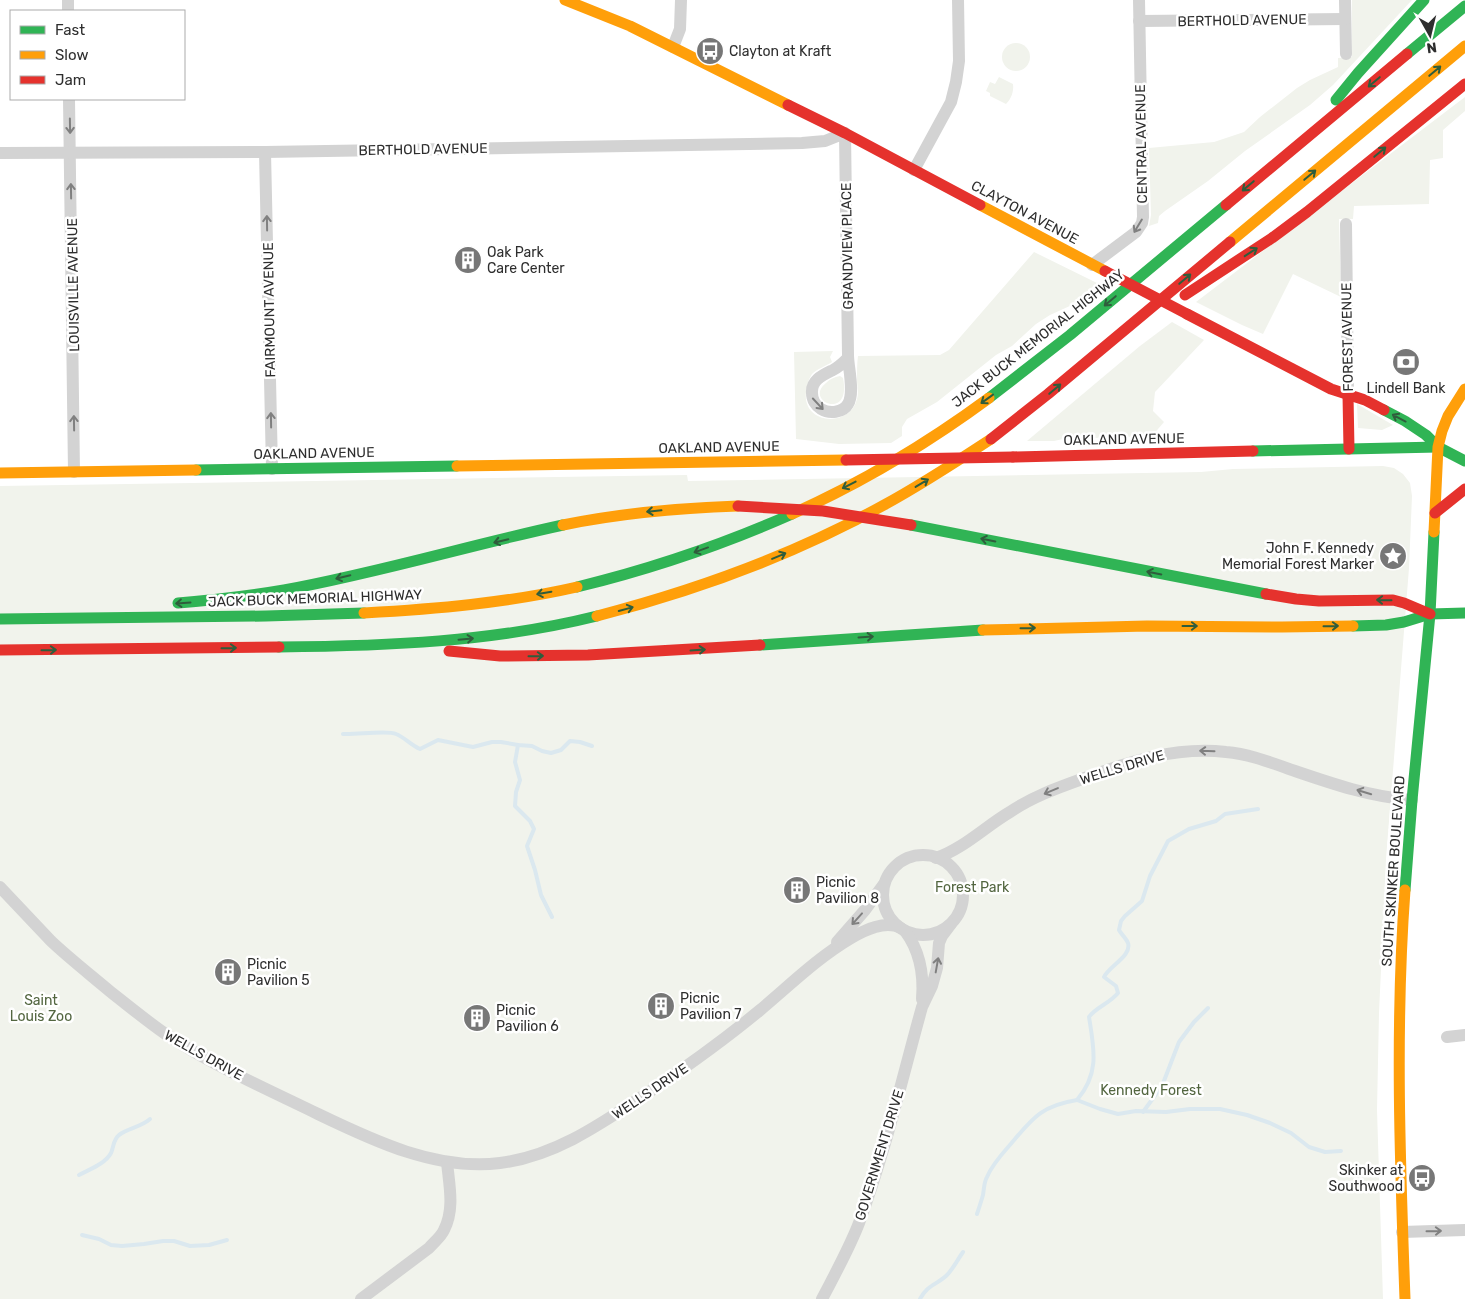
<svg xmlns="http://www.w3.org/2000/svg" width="1465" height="1299" viewBox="0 0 1465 1299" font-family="Rubik,sans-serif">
<rect width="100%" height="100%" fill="#fff"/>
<g fill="#f1f3ec">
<polygon points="1352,0 1412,0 1333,85 1310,105 1245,151 1208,181 1165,211 1159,216 1158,223 1149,226 1151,215 1149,148 1214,142 1244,132 1260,117 1297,88 1310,80 1338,67 1338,58 1352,57"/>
<circle cx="1016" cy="57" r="14"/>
<path d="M999,77L1013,84C1014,92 1011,99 1006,104L990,96V93L986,91L990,82L995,84Z"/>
<polygon points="1465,97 1465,111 1443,130 1443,158 1430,160 1429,204 1354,206 1353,219 1339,219 1341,297 1293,274 1263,334 1242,325 1196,302"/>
<path d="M1034,252L1097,283L1072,305L1050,315L1036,324L1012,346L996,355L937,402L907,419L902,427V436L891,443L839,444L796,439L794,352L833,351L830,357L832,362C826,366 817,369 812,374C808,380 807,386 806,392C802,425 850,428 857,399C859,393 857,385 857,379C857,371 857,363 858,356L940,355L949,350Z"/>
<polygon points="1172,322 1204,340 1155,392 1153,411 1164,422 1152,436 1063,439 1054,441 1027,441 1140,346"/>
<path d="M840,376L843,378C852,422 803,401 826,383C830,379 834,377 840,376Z"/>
<polygon points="1357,404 1393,425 1382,430 1358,428"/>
<polygon points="1383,466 1394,468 1403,474 1410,483 1412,496 1409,568 1386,859 1379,1013 1377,1110 1383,1299 0,1299 0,486 687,475 688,481 1201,472 1233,469"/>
</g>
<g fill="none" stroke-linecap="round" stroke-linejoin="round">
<g stroke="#dbe8ef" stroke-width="4">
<path d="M343,734C355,735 388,730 396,734C404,737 411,745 420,749L438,740L473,747L492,742H501L518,745L532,746L542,751L551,753L561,750L570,741L580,742L592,746"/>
<polyline points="518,745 515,762 520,780 516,792 515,806 530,821 534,829 527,846 535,870 541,895 552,917"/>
<polyline points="1077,1100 1100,1109 1118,1114 1136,1111 1166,1112 1190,1109 1220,1109 1247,1115 1270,1123 1291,1133 1309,1147 1325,1152 1341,1151"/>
<polyline points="1143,1112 1162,1086 1179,1042 1194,1022 1208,1008"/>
<path d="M79,1175C90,1169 105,1164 111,1153C114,1146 113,1140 119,1135C129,1128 141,1127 150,1119"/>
<path d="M977,1214C979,1208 981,1202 983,1195C984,1189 984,1182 987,1177C992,1165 1001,1155 1009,1146C1032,1119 1040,1106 1077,1100C1100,1073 1094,1049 1089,1017C1096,1007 1109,1004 1118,993L1116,986L1104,977C1109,966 1132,956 1128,943C1126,938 1121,934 1119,930L1121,921L1125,916L1142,901L1150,876L1168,841L1189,829L1216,821L1225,814L1258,809"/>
<polyline points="82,1235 99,1239 111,1245 122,1246 144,1244 163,1241 174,1241 190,1246 209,1245 227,1240"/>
<path d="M920,1299C927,1285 938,1284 947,1275C953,1269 958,1259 963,1252"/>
</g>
<g stroke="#d3d3d3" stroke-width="12">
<polyline points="68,0 68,11"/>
<polyline points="1345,0 1346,54"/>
<polyline points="1139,21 1345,19"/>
<polyline points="673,47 680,29 681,0"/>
<polyline points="69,99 74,472"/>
<polyline points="265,152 272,469"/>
<path d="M0,153L265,152L802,143L825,141L845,133C846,207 847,281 848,355C848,367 855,393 848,404C843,413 829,414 821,409C816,406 812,400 812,393C811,380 823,375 833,370C839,367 843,363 848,358"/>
<polyline points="914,170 951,102 956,82 959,61 958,0"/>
<polyline points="1346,224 1348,395"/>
<polyline points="1092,265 1136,232 1142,223 1143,217 1139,0"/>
<circle cx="923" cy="895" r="40"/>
<path d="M936,858C963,849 986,826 1010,812C1032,797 1057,788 1082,779C1128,762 1176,746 1226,752C1250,754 1272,763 1295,771C1333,784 1371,797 1412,800"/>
<path d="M0,887C17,905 34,923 51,941C70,959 92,976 112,993C130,1007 148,1022 167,1035C214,1066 267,1089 318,1114C374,1141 437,1171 500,1163C557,1156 605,1121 652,1090C689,1065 725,1039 759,1011C789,986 817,958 851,938C865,930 885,920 901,928"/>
<path d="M905,931C920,951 924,975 922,999"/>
<polyline points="837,942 865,910 884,884"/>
<polyline points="1447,1037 1465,1035"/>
<polyline points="1402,1232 1465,1230"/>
<path d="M361,1299L429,1248C434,1242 441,1237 444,1230C455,1209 449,1184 447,1162"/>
<path d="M822,1299C835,1274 849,1249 859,1223C885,1153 902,1079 922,1007L932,986L937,968L939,943L942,936L951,924"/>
</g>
<g stroke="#30b455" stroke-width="11">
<polyline points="1407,54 1465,6"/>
<polyline points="1336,100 1358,73 1424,0"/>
<polyline points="989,398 1070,335 1226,205"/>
<polyline points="1384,410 1405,421 1426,435 1438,447 1465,461"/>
<polyline points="1253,451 1438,447"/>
<polyline points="196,470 457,466"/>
<polyline points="911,525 1266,594"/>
<path d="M577,587C651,569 722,545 792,514"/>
<path d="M178,603C214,600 249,596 284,590C378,573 470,545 563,525"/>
<polyline points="1430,614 1465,613"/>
<polyline points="0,619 266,616 364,613"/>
<polyline points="1353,626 1386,625 1404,622 1430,614"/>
<polyline points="760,645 983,630"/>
<path d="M279,647C386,646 493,642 597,616"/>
<polyline points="1405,890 1412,800 1430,614 1434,532"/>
</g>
<g stroke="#ff9f0a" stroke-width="11">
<polyline points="565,0 630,26 788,105"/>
<polyline points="980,205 1105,271"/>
<polyline points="1230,242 1465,46"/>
<polyline points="457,466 846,460"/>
<polyline points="0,473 196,470"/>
<path d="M792,514C861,483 928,443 989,398"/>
<path d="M563,525C621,513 679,508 738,506"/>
<polyline points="1434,532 1438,447 1442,431 1448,416 1465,389"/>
<path d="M364,613C435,609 507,603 577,587"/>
<path d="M597,616C697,590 794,555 884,505C921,485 956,462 991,439"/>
<polyline points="983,630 1147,626 1282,627 1353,626"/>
<path d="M1405,1299C1400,1163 1395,1026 1405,890"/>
</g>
<g stroke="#e5322d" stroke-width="11">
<polyline points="788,105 845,133 980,205"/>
<polyline points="1226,205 1407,54"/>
<polyline points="1185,295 1272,238 1307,212 1465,84"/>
<polyline points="1187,314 1331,389 1365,400 1384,410"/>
<polyline points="1348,395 1349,449"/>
<polyline points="991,439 1048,394 1230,242"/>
<polyline points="1013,457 1253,451"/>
<polyline points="1435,513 1465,489"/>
<polyline points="1266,594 1296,599 1319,601 1393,600 1404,603 1430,614"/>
<polyline points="0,650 279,647"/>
<polyline points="449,651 500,656 588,655 760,645"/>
</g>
<g stroke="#e5322d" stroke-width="11">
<polyline points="1105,271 1187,314"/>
<polyline points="846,460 1013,457"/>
<polyline points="738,506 823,511 911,525"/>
</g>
</g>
<defs><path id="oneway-shaft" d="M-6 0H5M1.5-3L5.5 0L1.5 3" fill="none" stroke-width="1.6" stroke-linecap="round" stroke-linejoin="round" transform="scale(1.25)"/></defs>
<g stroke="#2f5d3c">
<use href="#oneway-shaft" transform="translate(1435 71) rotate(-40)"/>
<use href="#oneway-shaft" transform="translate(1374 82) rotate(140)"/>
<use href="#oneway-shaft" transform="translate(1380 152) rotate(-40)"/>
<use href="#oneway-shaft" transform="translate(1310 175) rotate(-40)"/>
<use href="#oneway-shaft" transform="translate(1248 186) rotate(140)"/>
<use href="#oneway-shaft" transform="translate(1251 252) rotate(-33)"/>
<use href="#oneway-shaft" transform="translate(1185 279) rotate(-40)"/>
<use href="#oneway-shaft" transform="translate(1110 301) rotate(140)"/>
<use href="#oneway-shaft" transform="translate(1055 389) rotate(-40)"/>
<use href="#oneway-shaft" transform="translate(987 399) rotate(144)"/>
<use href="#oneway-shaft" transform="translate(1399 418) rotate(-152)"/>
<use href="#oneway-shaft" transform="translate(922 483) rotate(-31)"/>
<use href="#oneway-shaft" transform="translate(849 485) rotate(153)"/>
<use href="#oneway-shaft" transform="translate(654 511) rotate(174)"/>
<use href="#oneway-shaft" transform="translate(988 540) rotate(-169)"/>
<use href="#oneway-shaft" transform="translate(501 541) rotate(167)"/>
<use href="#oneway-shaft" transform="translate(701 550) rotate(160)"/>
<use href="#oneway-shaft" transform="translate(779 556) rotate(-23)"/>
<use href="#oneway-shaft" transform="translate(1154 573) rotate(-169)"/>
<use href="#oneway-shaft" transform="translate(343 577) rotate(167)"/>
<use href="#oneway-shaft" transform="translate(544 593) rotate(170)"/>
<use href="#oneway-shaft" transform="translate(1384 600) rotate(-179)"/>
<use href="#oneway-shaft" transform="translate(183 603) rotate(176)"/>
<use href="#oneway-shaft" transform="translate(626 609) rotate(-15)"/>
<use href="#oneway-shaft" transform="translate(1190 626)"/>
<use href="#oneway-shaft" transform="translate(1331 626) rotate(-1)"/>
<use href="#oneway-shaft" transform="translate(1028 628) rotate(-1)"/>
<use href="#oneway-shaft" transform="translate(866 637) rotate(-4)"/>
<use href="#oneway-shaft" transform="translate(466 639) rotate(-5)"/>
<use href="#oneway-shaft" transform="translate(229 648) rotate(-1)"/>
<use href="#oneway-shaft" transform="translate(49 650) rotate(-1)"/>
<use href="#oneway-shaft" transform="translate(698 650) rotate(-4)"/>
<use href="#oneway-shaft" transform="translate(536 656) rotate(-1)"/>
</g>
<g stroke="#808080">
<use href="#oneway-shaft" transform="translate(70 126) rotate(89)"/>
<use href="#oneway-shaft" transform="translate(71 191) rotate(-91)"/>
<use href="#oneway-shaft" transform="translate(267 223) rotate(-91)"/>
<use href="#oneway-shaft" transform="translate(1138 226) rotate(121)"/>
<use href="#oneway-shaft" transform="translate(818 404) rotate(47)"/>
<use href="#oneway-shaft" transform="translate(271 420) rotate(-91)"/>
<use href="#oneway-shaft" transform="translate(74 423) rotate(-91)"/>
<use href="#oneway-shaft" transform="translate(1207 751) rotate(-178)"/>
<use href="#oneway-shaft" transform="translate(1051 791) rotate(157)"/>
<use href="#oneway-shaft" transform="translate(1364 792) rotate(-163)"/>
<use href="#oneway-shaft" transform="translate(857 919) rotate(132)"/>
<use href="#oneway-shaft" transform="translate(937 965) rotate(-80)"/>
<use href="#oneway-shaft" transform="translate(1434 1231) rotate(-1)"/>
</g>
<defs>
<g id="bus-disc" transform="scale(1.4375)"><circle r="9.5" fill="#777" stroke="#fff"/><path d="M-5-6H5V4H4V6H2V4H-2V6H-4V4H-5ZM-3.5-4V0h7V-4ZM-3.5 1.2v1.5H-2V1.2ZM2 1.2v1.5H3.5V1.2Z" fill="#fff"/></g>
<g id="building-disc" transform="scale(1.4375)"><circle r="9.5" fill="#777" stroke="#fff"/><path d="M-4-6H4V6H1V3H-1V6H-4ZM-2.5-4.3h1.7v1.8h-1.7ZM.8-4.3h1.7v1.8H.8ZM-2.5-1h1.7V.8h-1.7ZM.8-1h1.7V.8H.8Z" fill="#fff"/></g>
<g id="bank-disc" transform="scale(1.4375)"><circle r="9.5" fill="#777" stroke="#fff"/><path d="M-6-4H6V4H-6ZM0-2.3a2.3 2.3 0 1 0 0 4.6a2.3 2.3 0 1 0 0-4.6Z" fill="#fff"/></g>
<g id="sight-disc" transform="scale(1.4375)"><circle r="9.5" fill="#777" stroke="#fff"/><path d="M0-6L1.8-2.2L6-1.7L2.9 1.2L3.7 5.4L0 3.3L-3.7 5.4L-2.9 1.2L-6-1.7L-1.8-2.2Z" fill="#fff"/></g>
</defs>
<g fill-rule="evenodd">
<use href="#bus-disc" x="710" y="51"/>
<use href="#building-disc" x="468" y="260"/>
<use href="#bank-disc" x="1406" y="362"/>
<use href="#sight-disc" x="1393" y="556"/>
<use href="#building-disc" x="797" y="890"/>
<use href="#building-disc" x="228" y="972"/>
<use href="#building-disc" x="661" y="1006"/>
<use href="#building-disc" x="477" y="1018"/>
<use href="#bus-disc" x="1422" y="1178"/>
</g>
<g text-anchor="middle" stroke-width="5" stroke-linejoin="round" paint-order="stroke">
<g font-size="14" fill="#2e2e2e" stroke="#fff">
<text transform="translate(1242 20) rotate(-1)" y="5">BERTHOLD AVENUE</text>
<text transform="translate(1141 144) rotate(-91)" y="5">CENTRAL AVENUE</text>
<text transform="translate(423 149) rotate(-1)" y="5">BERTHOLD AVENUE</text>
<text transform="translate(1025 212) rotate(28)" y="5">CLAYTON AVENUE</text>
<text transform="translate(847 246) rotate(-91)" y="5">GRANDVIEW PLACE</text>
<text transform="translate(73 285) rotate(-91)" y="5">LOUISVILLE AVENUE</text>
<text transform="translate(269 310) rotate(-91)" y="5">FAIRMOUNT AVENUE</text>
<text transform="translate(1347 337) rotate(-91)" y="5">FOREST AVENUE</text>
<text transform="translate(1038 338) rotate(-38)" y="5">JACK BUCK MEMORIAL HIGHWAY</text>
<text transform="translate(1124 439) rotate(-1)" y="5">OAKLAND AVENUE</text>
<text transform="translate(719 447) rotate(-1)" y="5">OAKLAND AVENUE</text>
<text transform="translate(314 453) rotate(-1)" y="5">OAKLAND AVENUE</text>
<text transform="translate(315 598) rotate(-2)" y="5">JACK BUCK MEMORIAL HIGHWAY</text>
<text transform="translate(1122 767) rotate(-17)" y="5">WELLS DRIVE</text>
<text transform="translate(1393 871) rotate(-86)" y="5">SOUTH SKINKER BOULEVARD</text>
<text transform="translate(204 1055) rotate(29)" y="5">WELLS DRIVE</text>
<text transform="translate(650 1091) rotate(-34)" y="5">WELLS DRIVE</text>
<text transform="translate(879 1155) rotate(-73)" y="5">GOVERNMENT DRIVE</text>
</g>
<g font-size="14" fill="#2e2e2e" stroke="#fff" text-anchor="start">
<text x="729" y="56">Clayton at Kraft</text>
<text x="487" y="257">Oak Park<tspan x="487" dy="16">Care Center</tspan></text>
<text x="1406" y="393" text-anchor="middle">Lindell Bank</text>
<text x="1374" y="553" text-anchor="end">John F. Kennedy<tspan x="1374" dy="16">Memorial Forest Marker</tspan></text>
<text x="816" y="887">Picnic<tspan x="816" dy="16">Pavilion 8</tspan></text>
<text x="247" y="969">Picnic<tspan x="247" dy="16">Pavilion 5</tspan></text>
<text x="680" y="1003">Picnic<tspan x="680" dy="16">Pavilion 7</tspan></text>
<text x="496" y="1015">Picnic<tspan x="496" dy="16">Pavilion 6</tspan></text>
<text x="1403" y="1175" text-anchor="end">Skinker at<tspan x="1403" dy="16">Southwood</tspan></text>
</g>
<g font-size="14" fill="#536640" stroke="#fff">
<text x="972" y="892">Forest Park</text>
<text x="41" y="1005">Saint<tspan x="41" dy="16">Louis Zoo</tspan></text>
<text x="1151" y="1095">Kennedy Forest</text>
</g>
</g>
<rect x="10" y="10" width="175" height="90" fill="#ffffff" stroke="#ababab"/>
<rect x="20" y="26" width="25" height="8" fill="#30b455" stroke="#ababab"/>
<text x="55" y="35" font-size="15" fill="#2e2e2e">Fast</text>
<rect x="20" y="51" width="25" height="8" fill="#ff9f0a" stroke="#ababab"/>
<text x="55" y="60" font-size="15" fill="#2e2e2e">Slow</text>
<rect x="20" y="76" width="25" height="8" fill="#e5322d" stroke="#ababab"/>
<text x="55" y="85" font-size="15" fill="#2e2e2e">Jam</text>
<g transform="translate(1430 35) rotate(172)" stroke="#ffffff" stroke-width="4" paint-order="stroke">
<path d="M0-4L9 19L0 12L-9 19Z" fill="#2e2e2e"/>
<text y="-8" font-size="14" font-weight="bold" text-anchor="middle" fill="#2e2e2e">N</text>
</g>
</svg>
